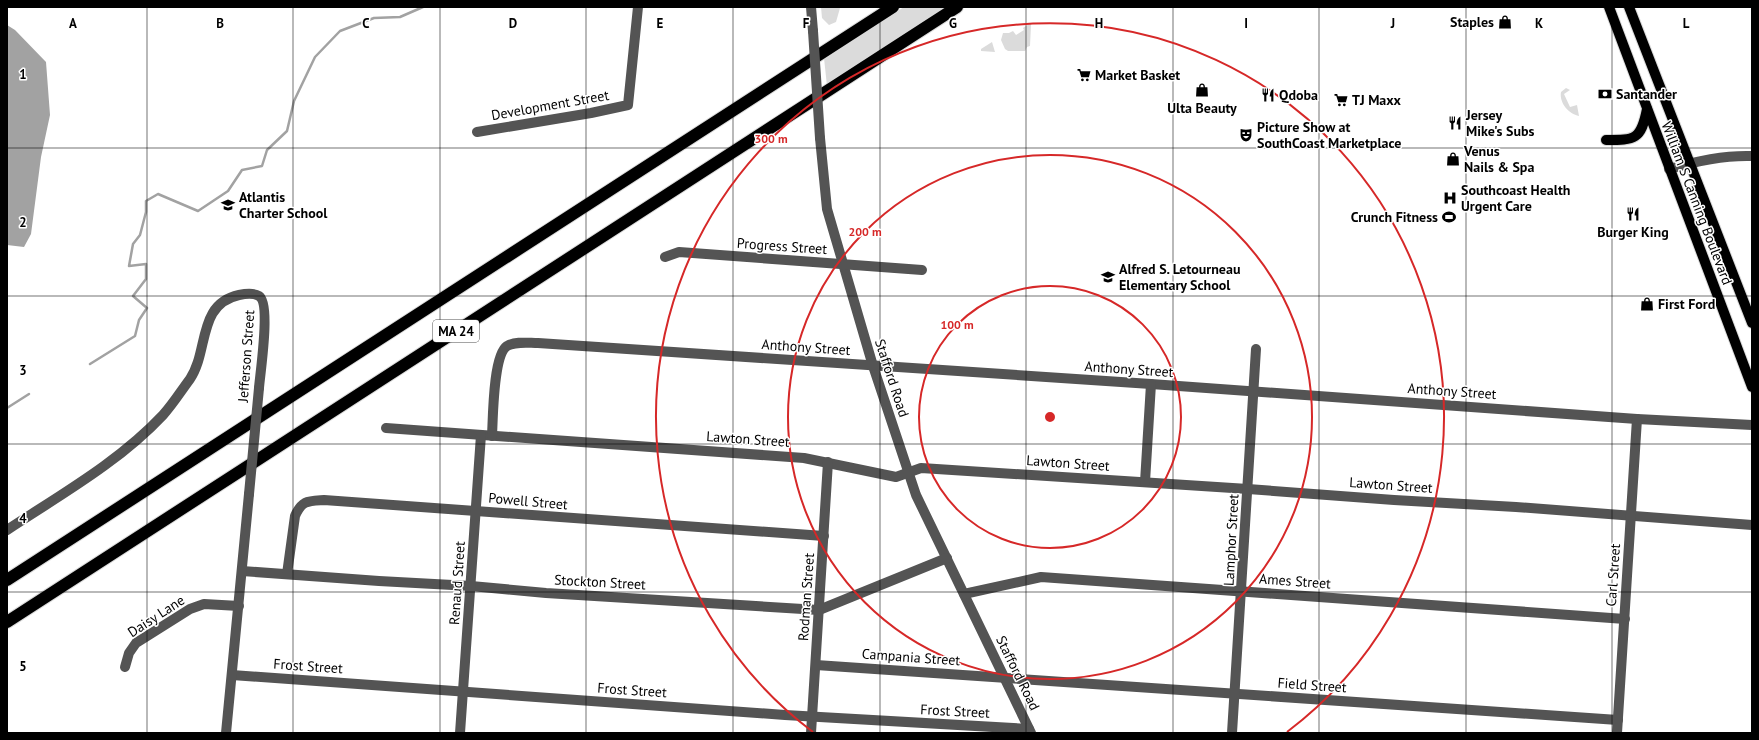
<svg xmlns="http://www.w3.org/2000/svg" width="1759" height="740" viewBox="0 0 1759 740" font-family="'PT Sans',sans-serif">
<rect width="100%" height="100%" fill="#fff"/>
<g fill="#dbdbdb">
<polygon points="821,7 843,7 840,8 836,22 829,25 822,18"/>
<polygon points="904,7 946,7 827,86 824,58"/>
<polygon points="1029,24 1031,24 1030,46 1027,47 1025,51 1008,51 1005,49 1001,40 1003,33 1009,33 1013,31 1016,35 1024,30 1023,28"/>
<polygon points="992,42 995,52 981,51 981,49"/>
<path d="M1566,88L1570,90L1564,94L1570,107L1577,105L1579,116C1569,114 1559,103 1561,92Z"/>
</g>
<polygon fill="#a2a2a2" points="7,25 15,30 46,62 50,115 41,157 31,234 24,247 7,245"/>
<g fill="none" stroke-linecap="round" stroke-linejoin="round">
<g stroke="#a2a2a2" stroke-width="2.5">
<polyline points="90,364 135,336 139,320 147,308 133,296 146,279 146,264 129,266 133,244 140,235 146,212 146,201 158,194 198,211 228,191 242,170 262,166 267,150 287,131 294,101 315,57 340,31 374,18 400,17 423,7"/>
<polyline points="7,408 29,394"/>
</g>
<g stroke="#dbdbdb" stroke-width="12">
<g id="major">
<polyline points="1609,7 1752,387"/>
<polyline points="1629,7 1752,323"/>
<path d="M1606,140C1635,140 1641,140 1647,109"/>
</g>
</g>
<g stroke="#dbdbdb" stroke-width="14">
<g id="highway">
<polyline points="7,580 893,7"/>
<polyline points="7,622 957,7"/>
</g>
</g>
<g stroke="#545454" stroke-width="10">
<polyline points="811,7 813,31"/>
<polyline points="477,132 591,113 628,105 638,7"/>
<polyline points="820,138 827,209 873,366 916,495 1031,733"/>
<path d="M1669,169C1696,161 1723,155 1752,156"/>
<polyline points="665,257 679,252 922,270"/>
<polyline points="386,428 804,458 896,477 921,468 1248,489 1394,500 1516,507 1752,525"/>
<path d="M492,436C493,419 493,355 507,346C516,341 528,343 538,343L1151,384L1637,419L1752,425"/>
<polyline points="1145,482 1151,384"/>
<path d="M7,530C60,495 119,462 163,415C173,404 181,391 190,379C209,351 197,304 239,295C244,294 254,293 259,296C271,303 260,374 259,388"/>
<polyline points="242,571 379,581 471,586 546,593 819,610 947,558"/>
<path d="M287,574L295,516C302,500 308,501 324,500L824,536"/>
<polyline points="964,594 1041,577 1625,619"/>
<polyline points="816,665 1618,720"/>
<polyline points="125,667 129,653 136,643 190,609 204,604 239,606"/>
<polyline points="232,675 785,715 1029,729"/>
<polyline points="226,733 249,494"/>
<polyline points="460,733 481,435"/>
<polyline points="811,733 828,462"/>
<polyline points="1232,733 1256,349"/>
<polyline points="1617,733 1637,419"/>
</g>
<use href="#major" stroke="#000" stroke-width="10"/>
<use href="#highway" stroke="#000" stroke-width="12"/>
<g stroke="#545454" stroke-width="10">
<polyline points="813,31 820,138"/>
<polyline points="249,494 259,388"/>
</g>
</g>
<path fill="none" stroke="#000" stroke-width="1" stroke-opacity="0.55" d="M147,7V733M293,7V733M440,7V733M586,7V733M733,7V733M880,7V733M1026,7V733M1173,7V733M1319,7V733M1466,7V733M1612,7V733M7,148H1752M7,296H1752M7,444H1752M7,592H1752"/>
<g fill="none" stroke="#d62828" stroke-width="2">
<circle cx="1050" cy="417" r="131"/>
<circle cx="1050" cy="417" r="262"/>
<path d="M813 732A394 394 0 1 1 1287 732"/>
</g>
<defs>
<g id="shop-bare" transform="scale(1.08)"><path d="M-5-2.5h2.3a2.7 3.5 0 0 1 5.4 0H5L5.5 6h-11ZM-1.5-2.5h3a1.5 2.3 0 0 0-3 0Z" fill="#000" stroke="#fff" stroke-width="2.5" paint-order="stroke"/></g>
<g id="supermarket-bare" transform="scale(1.08)"><path d="M-6-5.5h2.5l.6 2H6L4.5 2H-2.5L-4.4-4H-6ZM-1.5 3.2a1.3 1.3 0 1 0 .1 0ZM3 3.2a1.3 1.3 0 1 0 .1 0Z" fill="#000" stroke="#fff" stroke-width="2.5" paint-order="stroke"/></g>
<g id="bank-bare" transform="scale(1.08)"><path d="M-6-4H6V4H-6ZM0-2.3a2.3 2.3 0 1 0 0 4.6a2.3 2.3 0 1 0 0-4.6Z" fill="#000" stroke="#fff" stroke-width="2.5" paint-order="stroke"/></g>
<g id="restaurant-bare" transform="scale(1.08)"><path d="M-5-6h1v4h1v-4h1v4h1v-4h1v5L-1.5 .5V6h-2V.5L-5-1ZM5-6V6H3V1.5H1.5Q1.5-4 5-6Z" fill="#000" stroke="#fff" stroke-width="2.5" paint-order="stroke"/></g>
<g id="theatre-bare" transform="scale(1.08)"><path d="M-5-5.5Q0-4 5-5.5V0Q5 5 0 6Q-5 5-5 0ZM-3.3-2.5H-1v1.5H-3.3ZM1-2.5H3.3v1.5H1ZM-2.8 1Q0 5.5 2.8 1Z" fill="#000" stroke="#fff" stroke-width="2.5" paint-order="stroke"/></g>
<g id="hospital-bare" transform="scale(1.08)"><path d="M-5-5h3v3.5h4V-5h3V5h-3V1.5h-4V5h-3Z" fill="#000" stroke="#fff" stroke-width="2.5" paint-order="stroke"/></g>
<g id="school-bare" transform="scale(1.08)"><path d="M0-5L7-2L0 1L-7-2ZM-4 1L0 2.5L4 1V4Q0 6-4 4Z" fill="#000" stroke="#fff" stroke-width="2.5" paint-order="stroke"/></g>
<g id="stadium-bare" transform="scale(1.08)"><path d="M0-5a6.5 5 0 1 0 0 10a6.5 5 0 1 0 0-10ZM-3.5-1.8h7v3.6h-7Z" fill="#000" stroke="#fff" stroke-width="2.5" paint-order="stroke"/></g>
</defs>
<g fill-rule="evenodd">
<use href="#shop-bare" x="1505" y="22"/>
<use href="#supermarket-bare" x="1084" y="75"/>
<use href="#shop-bare" x="1202" y="90"/>
<use href="#bank-bare" x="1605" y="94"/>
<use href="#restaurant-bare" x="1268" y="95"/>
<use href="#supermarket-bare" x="1341" y="100"/>
<use href="#restaurant-bare" x="1455" y="123"/>
<use href="#theatre-bare" x="1246" y="135"/>
<use href="#shop-bare" x="1453" y="159"/>
<use href="#hospital-bare" x="1450" y="198"/>
<use href="#school-bare" x="228" y="205"/>
<use href="#restaurant-bare" x="1633" y="214"/>
<use href="#stadium-bare" x="1449" y="217"/>
<use href="#school-bare" x="1108" y="277"/>
<use href="#shop-bare" x="1647" y="304"/>
</g>
<g text-anchor="middle" stroke-width="3" stroke-linejoin="round" paint-order="stroke">
<rect fill="#fff" stroke="#4c4c4c" stroke-width="1" x="433" y="320" width="46" height="22" rx="3"/>
<g font-size="13" font-weight="bold" fill="#000">
<text x="456" y="336">MA 24</text>
</g>
<g font-size="14" font-weight="bold" fill="#000" stroke="#fff" text-anchor="start">
<text x="1494" y="27" text-anchor="end">Staples</text>
<text x="1095" y="80">Market Basket</text>
<text x="1616" y="99">Santander</text>
<text x="1279" y="100">Qdoba</text>
<text x="1352" y="105">TJ Maxx</text>
<text x="1202" y="113" text-anchor="middle">Ulta Beauty</text>
<text x="1466" y="120">Jersey<tspan x="1466" dy="16">Mike's Subs</tspan></text>
<text x="1257" y="132">Picture Show at<tspan x="1257" dy="16">SouthCoast Marketplace</tspan></text>
<text x="1464" y="156">Venus<tspan x="1464" dy="16">Nails &amp; Spa</tspan></text>
<text x="1461" y="195">Southcoast Health<tspan x="1461" dy="16">Urgent Care</tspan></text>
<text x="239" y="202">Atlantis<tspan x="239" dy="16">Charter School</tspan></text>
<text x="1438" y="222" text-anchor="end">Crunch Fitness</text>
<text x="1633" y="237" text-anchor="middle">Burger King</text>
<text x="1119" y="274">Alfred S. Letourneau<tspan x="1119" dy="16">Elementary School</tspan></text>
<text x="1658" y="309">First Ford</text>
</g>
<g font-size="14" fill="#000" stroke="#fff">
<text transform="translate(550 105) rotate(-10)" y="5">Development Street</text>
<text transform="translate(1697 203) rotate(69)" y="5">William S Canning Boulevard</text>
<text transform="translate(782 246) rotate(4)" y="5">Progress Street</text>
<text transform="translate(806 347) rotate(4)" y="5">Anthony Street</text>
<text transform="translate(246 356) rotate(-86)" y="5">Jefferson Street</text>
<text transform="translate(1129 369) rotate(4)" y="5">Anthony Street</text>
<text transform="translate(892 378) rotate(72)" y="5">Stafford Road</text>
<text transform="translate(1452 391) rotate(4)" y="5">Anthony Street</text>
<text transform="translate(748 439) rotate(4)" y="5">Lawton Street</text>
<text transform="translate(1068 463) rotate(4)" y="5">Lawton Street</text>
<text transform="translate(1391 485) rotate(4)" y="5">Lawton Street</text>
<text transform="translate(528 501) rotate(5)" y="5">Powell Street</text>
<text transform="translate(1231 540) rotate(-87)" y="5">Lamphor Street</text>
<text transform="translate(1613 575) rotate(-86)" y="5">Carl Street</text>
<text transform="translate(1295 581) rotate(4)" y="5">Ames Street</text>
<text transform="translate(600 582) rotate(3)" y="5">Stockton Street</text>
<text transform="translate(457 583) rotate(-86)" y="5">Renaud Street</text>
<text transform="translate(806 597) rotate(-86)" y="5">Rodman Street</text>
<text transform="translate(156 616) rotate(-33)" y="5">Daisy Lane</text>
<text transform="translate(911 657) rotate(4)" y="5">Campania Street</text>
<text transform="translate(308 666) rotate(4)" y="5">Frost Street</text>
<text transform="translate(1018 673) rotate(64)" y="5">Stafford Road</text>
<text transform="translate(1312 685) rotate(4)" y="5">Field Street</text>
<text transform="translate(632 690) rotate(4)" y="5">Frost Street</text>
<text transform="translate(955 711) rotate(3)" y="5">Frost Street</text>
</g>
</g>
<g font-size="13" text-anchor="middle" font-weight="bold" fill="#000" stroke="#fff" stroke-width="3" stroke-linejoin="round" paint-order="stroke">
<text x="73" y="28">A</text>
<text x="220" y="28">B</text>
<text x="366" y="28">C</text>
<text x="513" y="28">D</text>
<text x="660" y="28">E</text>
<text x="806" y="28">F</text>
<text x="953" y="28">G</text>
<text x="1099" y="28">H</text>
<text x="1246" y="28">I</text>
<text x="1393" y="28">J</text>
<text x="1539" y="28">K</text>
<text x="1686" y="28">L</text>
<text x="23" y="79">1</text>
<text x="23" y="227">2</text>
<text x="23" y="375">3</text>
<text x="23" y="523">4</text>
<text x="23" y="671">5</text>
</g>
<circle cx="1050" cy="417" r="6" fill="#d62828" stroke="#fff" stroke-width="2"/>
<g font-size="12" text-anchor="middle" font-weight="bold" fill="#d62828" stroke="#fff" stroke-width="3" stroke-linejoin="round" paint-order="stroke">
<text x="771" y="143">300 m</text>
<text x="865" y="236">200 m</text>
<text x="957" y="329">100 m</text>
</g>
<rect width="1759" height="740" fill="none" stroke="#000000" stroke-width="16"/>
</svg>
